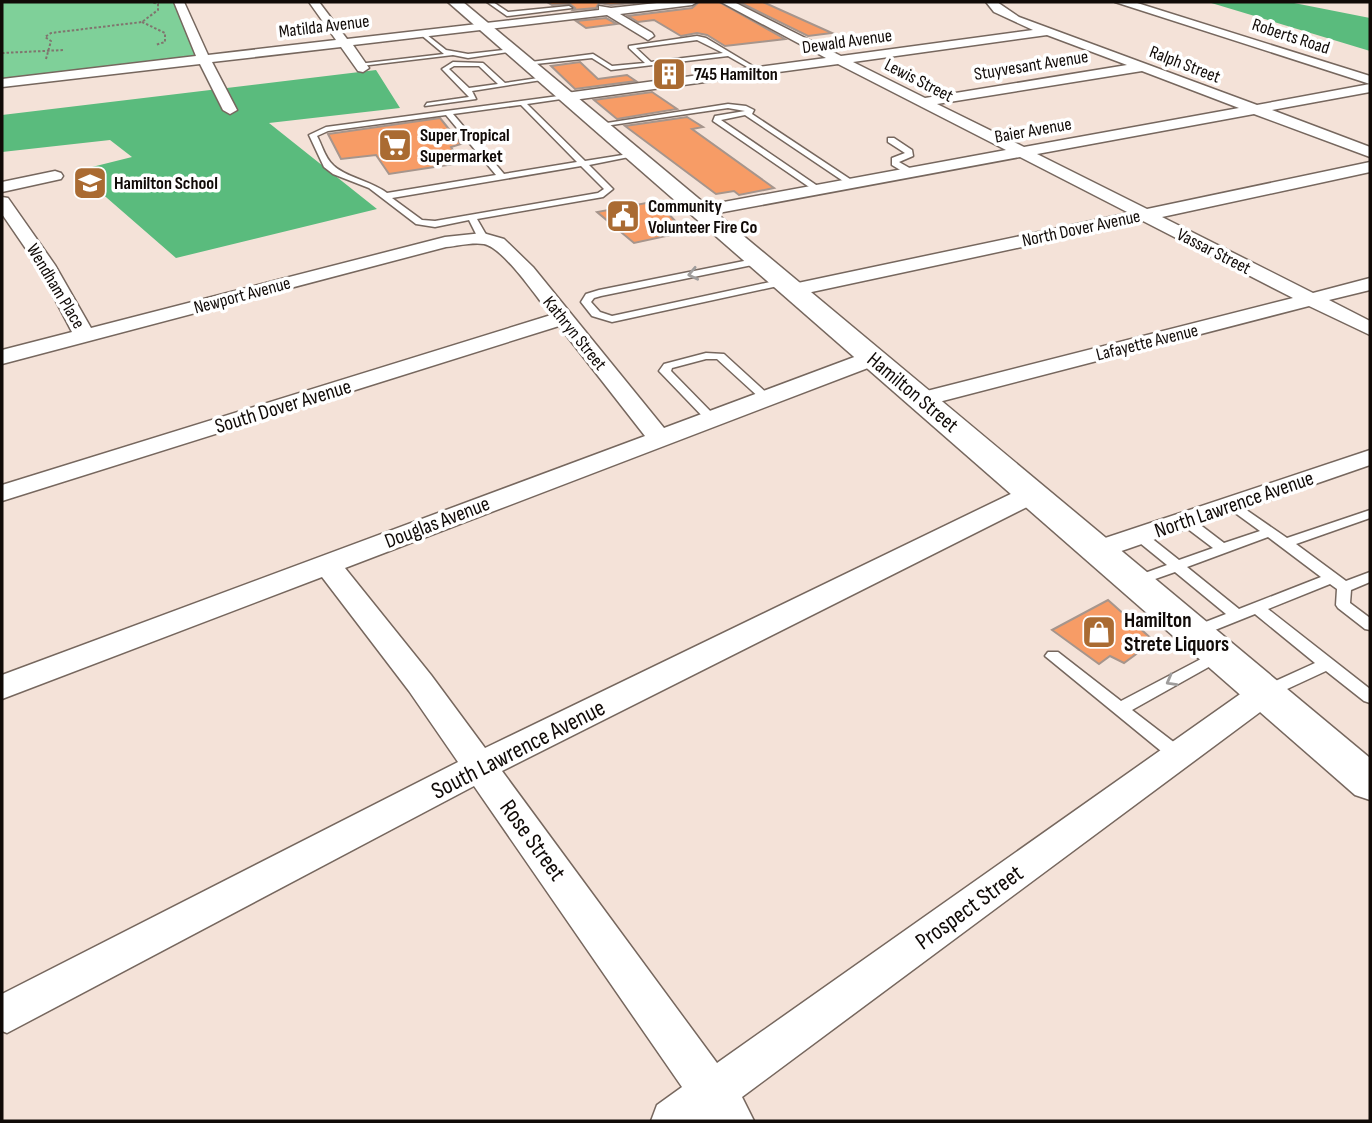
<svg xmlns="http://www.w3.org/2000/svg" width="1372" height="1123" viewBox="0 0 1372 1123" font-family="'Sofia Sans Condensed',sans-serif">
<rect width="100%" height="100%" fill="#f4e2d8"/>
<polygon fill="#7fd099" points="2,2 175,2 196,58 2,87"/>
<g fill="#5abb7d">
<polygon points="1208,2 1289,2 1370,18 1370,51"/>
<polygon points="376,70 400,108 269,123 377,209 176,258 76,171 132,157 110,140 2,152 2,115"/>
</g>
<g fill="#f79c66" stroke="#a6958c" stroke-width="2">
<polygon points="547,2 644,2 611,5 599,3 596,8 573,10 575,8 570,4 552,5"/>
<polygon points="699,2 719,2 785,39 725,46 707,35 697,33 681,36 654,20 638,22 628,16 692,8"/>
<polygon points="739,2 763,2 832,33 808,36"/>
<polygon points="606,18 617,24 586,28 576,21"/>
<polygon points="580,62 598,79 627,75 636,81 575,89 551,66"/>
<polygon points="652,92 677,109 617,119 594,100"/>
<polygon points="687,117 703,127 692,129 774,188 739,195 734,191 716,194 625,126"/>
<polygon points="440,118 461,144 451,147 461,163 389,174 376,155 341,159 328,134"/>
<polygon points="657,201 685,232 634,243 597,212"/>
<polygon points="1108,600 1154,641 1124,663 1110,656 1099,664 1052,630"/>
</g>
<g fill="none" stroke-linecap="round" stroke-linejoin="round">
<g stroke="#76675e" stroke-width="3">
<g id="service">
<polygon points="487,2 493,2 508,12 569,6 572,8 507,16"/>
<polygon points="422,31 446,50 468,54 512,49 515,51 468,58 453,55 361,66 358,64 444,54 420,34"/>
<path d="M697,36L706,38L761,71L756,72L728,56L611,70L592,58L526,65L523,63L593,54L612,66L645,63L629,48V46ZM697,40L723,53L651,62L636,48Z"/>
<path d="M453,62L483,63L505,83L545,77L548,79L472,91L476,99L425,106L427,103L469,97L442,69ZM454,66H479L498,84L469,88L449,69Z"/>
<path d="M566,95L568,98L527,104L585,161L635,153L639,155L589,165L613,189L603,197L477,219L488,238L483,241L478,238L469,220L435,227L416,224L369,188L333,174L324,167L309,135L326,127ZM520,105H521L577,162L504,174L453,114ZM446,115L496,175L387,193C371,181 345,177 333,165C325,158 322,145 317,136L328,131ZM581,166L604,189L598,193L435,221L422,220L392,198Z"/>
<polygon points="728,104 746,106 754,110 752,114 856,183 849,185 745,115 721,120 822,189 815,191 713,121 715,116 745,111 728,108 598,127 594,125"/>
<polygon points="888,138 894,138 912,150 913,156 899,162 913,170 913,174 907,174 892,165 892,158 905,153 888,142"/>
<polygon points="759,258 764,261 762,263 601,296 594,298 591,302 600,312 612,316 784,279 787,280 787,284 612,322 592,316 581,302 586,294 599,290"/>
<polygon points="706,353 724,354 770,396 770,400 762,400 717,359 706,359 672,368 671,371 717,418 715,421 707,421 659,371 664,364"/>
<path d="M1232,500L1287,538L1370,510V518L1296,544L1346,581L1370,572V582L1351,590L1350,603L1370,618V630L1365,629L1338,608L1336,605L1337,589L1330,584L1268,609L1370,689V703L1364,701L1326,671L1272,696H1260L1258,692L1260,688L1315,663L1255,614L1200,636H1190L1187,632L1190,628L1226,614L1175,572L1141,584H1131L1129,581L1131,578L1167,565L1135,539L1133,536L1135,533H1145L1179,560L1213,548L1180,523L1178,520L1180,517H1190L1224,543L1260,531L1227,507L1225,504L1227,501ZM1268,537L1321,577L1239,609L1187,567Z"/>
<polygon points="1218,650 1223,651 1226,655 1223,659 1132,710 1184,750 1186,755 1184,760 1178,762 1172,760 1045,656 1048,652 1058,652 1121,701"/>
</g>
</g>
<g stroke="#76675e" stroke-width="3">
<g id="minor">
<polygon points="174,2 184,2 208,55 336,40 309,2 319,2 347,39 599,10 599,6 611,8 666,2 697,2 692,5 620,14 652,33 654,36 648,40 607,15 353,45 369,68 363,72 358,71 341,47 212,62 237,110 230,114 223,110 200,64 2,87 2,79 196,56"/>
<path d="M721,2H734L841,56L1033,30L994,12L986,2H997L1019,17L1257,105L1370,84L1115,2H1134L1370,76V92L1272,110L1370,147V157L1254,114L1037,154L1147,209L1370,162V172L1162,217L1313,293L1370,278V290L1329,300L1370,321V335L1309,306L931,404H915L911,399L915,394L1293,298L1143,221L793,296L786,294L783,290L786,286L793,284L1129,213L1020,157L702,216L696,215L693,211L702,206L1006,150L838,64L566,101L559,97L566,93L826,58ZM1047,35L1127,65L925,98L853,62ZM1142,71L1239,108L1024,147L937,104Z"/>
<polygon points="55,171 61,173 63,176 61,179 2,192 2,182"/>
<path d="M2,197L8,198L55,265L91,328L445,237L483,233L504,239L533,267L664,428L865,353H881L884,358L881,363L345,568L431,675L485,748L1023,488L1032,486L1041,488L1045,494L1041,500L502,771L717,1063L1253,685L1264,681L1275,685L1280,693L1275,701L742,1097L754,1121H651L657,1105L682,1087L474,786L7,1033L2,1031V994L458,762L409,691L322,577L2,699V675L645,436L559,326L2,501V485L551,315C537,298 504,248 484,244C472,242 457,246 446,247L2,364V350L72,332L37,265L2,214Z"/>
<polygon points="1370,450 1370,465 1107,556 1097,559 1087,556 1083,550 1087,544"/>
</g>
</g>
<g stroke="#76675e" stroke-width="3">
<polygon id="tertiary" points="448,2 463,2 1370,758 1370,800 1355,795"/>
</g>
<g stroke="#80746e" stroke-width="2" stroke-dasharray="2.5 2" stroke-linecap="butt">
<polyline points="142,22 165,33 165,42 155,45"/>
<polyline points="2,53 64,50"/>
<polyline points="46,59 51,41 45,37 51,33 142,22 158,10 158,4 151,2"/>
</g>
<use href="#service" fill="#fff" fill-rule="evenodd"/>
<use href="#minor" fill="#fff" fill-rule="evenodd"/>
<use href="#tertiary" fill="#fff" fill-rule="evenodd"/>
</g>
<defs><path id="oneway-chevron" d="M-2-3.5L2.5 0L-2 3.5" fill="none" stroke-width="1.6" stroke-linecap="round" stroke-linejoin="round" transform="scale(1.75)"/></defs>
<g stroke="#9f9d9c">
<use href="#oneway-chevron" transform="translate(693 274) rotate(168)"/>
<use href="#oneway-chevron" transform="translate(1171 681) rotate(151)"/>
</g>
<defs>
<g id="building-square" transform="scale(1.75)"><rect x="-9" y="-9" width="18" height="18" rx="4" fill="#aa6b32" stroke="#fff"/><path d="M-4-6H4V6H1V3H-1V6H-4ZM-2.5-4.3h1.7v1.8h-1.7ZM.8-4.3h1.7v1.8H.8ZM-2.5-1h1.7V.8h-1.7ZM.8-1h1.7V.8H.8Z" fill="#fff"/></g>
<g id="supermarket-square" transform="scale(1.75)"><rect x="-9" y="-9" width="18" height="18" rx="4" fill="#aa6b32" stroke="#fff"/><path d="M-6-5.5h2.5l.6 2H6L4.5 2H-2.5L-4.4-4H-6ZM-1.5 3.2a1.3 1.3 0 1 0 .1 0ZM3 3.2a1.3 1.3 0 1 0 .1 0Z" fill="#fff"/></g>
<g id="school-square" transform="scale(1.75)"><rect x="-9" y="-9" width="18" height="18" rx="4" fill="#aa6b32" stroke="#fff"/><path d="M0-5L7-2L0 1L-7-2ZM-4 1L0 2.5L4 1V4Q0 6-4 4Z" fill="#fff"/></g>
<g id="civic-square" transform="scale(1.75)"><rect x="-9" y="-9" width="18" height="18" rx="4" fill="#aa6b32" stroke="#fff"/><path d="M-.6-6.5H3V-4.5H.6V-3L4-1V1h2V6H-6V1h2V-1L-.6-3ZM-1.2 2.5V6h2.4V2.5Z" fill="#fff"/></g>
<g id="shop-square" transform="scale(1.75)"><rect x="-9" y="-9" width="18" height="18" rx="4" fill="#aa6b32" stroke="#fff"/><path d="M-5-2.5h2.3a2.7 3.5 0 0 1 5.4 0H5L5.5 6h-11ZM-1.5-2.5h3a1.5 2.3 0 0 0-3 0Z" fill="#fff"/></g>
</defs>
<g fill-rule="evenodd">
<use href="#building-square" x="669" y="74"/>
<use href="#supermarket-square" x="395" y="145"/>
<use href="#school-square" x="90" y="183"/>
<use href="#civic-square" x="623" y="216"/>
<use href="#shop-square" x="1099" y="632"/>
</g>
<g text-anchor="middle" stroke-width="7" stroke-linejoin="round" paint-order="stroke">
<g font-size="18" fill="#100a07" stroke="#fff">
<text transform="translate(324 26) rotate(-7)" y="6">Matilda Avenue</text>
<text transform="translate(1291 36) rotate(18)" y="6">Roberts Road</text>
<text transform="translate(847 41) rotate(-8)" y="6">Dewald Avenue</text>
<text transform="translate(1185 64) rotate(21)" y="6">Ralph Street</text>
<text transform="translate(1031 65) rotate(-9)" y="6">Stuyvesant Avenue</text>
<text transform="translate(919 80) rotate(27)" y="6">Lewis Street</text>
<text transform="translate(1033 130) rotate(-10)" y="6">Baier Avenue</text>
<text transform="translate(1081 228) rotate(-12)" y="6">North Dover Avenue</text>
<text transform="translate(1214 251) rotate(27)" y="6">Vassar Street</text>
<text transform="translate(56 286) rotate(59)" y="6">Wendham Place</text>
<text transform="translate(242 295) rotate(-15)" y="6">Newport Avenue</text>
<text transform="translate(575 333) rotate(51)" y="6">Kathryn Street</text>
<text transform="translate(1147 342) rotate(-14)" y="6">Lafayette Avenue</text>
</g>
<g font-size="18" font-weight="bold" fill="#100a07" stroke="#fff" text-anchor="start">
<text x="694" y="80">745 Hamilton</text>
<text x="420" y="141">Super Tropical<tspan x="420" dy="21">Supermarket</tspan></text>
<text x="114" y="189">Hamilton School</text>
<text x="648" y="212">Community<tspan x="648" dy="21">Volunteer Fire Co</tspan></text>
</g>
<g font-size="21" fill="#100a07" stroke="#fff">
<text transform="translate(913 392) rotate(40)" y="7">Hamilton Street</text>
<text transform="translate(283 406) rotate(-17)" y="7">South Dover Avenue</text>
<text transform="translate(1234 504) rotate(-19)" y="7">North Lawrence Avenue</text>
<text transform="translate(437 522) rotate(-21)" y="7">Douglas Avenue</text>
</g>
<g font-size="21" font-weight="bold" fill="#100a07" stroke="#fff" text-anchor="start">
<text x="1124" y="627">Hamilton<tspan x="1124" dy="24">Strete Liquors</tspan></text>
</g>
<g font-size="24" fill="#100a07" stroke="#fff">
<text transform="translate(518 749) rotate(-27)" y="8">South Lawrence Avenue</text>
<text transform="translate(533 840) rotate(54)" y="8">Rose Street</text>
<text transform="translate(969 907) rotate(-36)" y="8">Prospect Street</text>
</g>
</g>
<rect width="1372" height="1123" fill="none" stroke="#100a07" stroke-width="7"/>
</svg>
